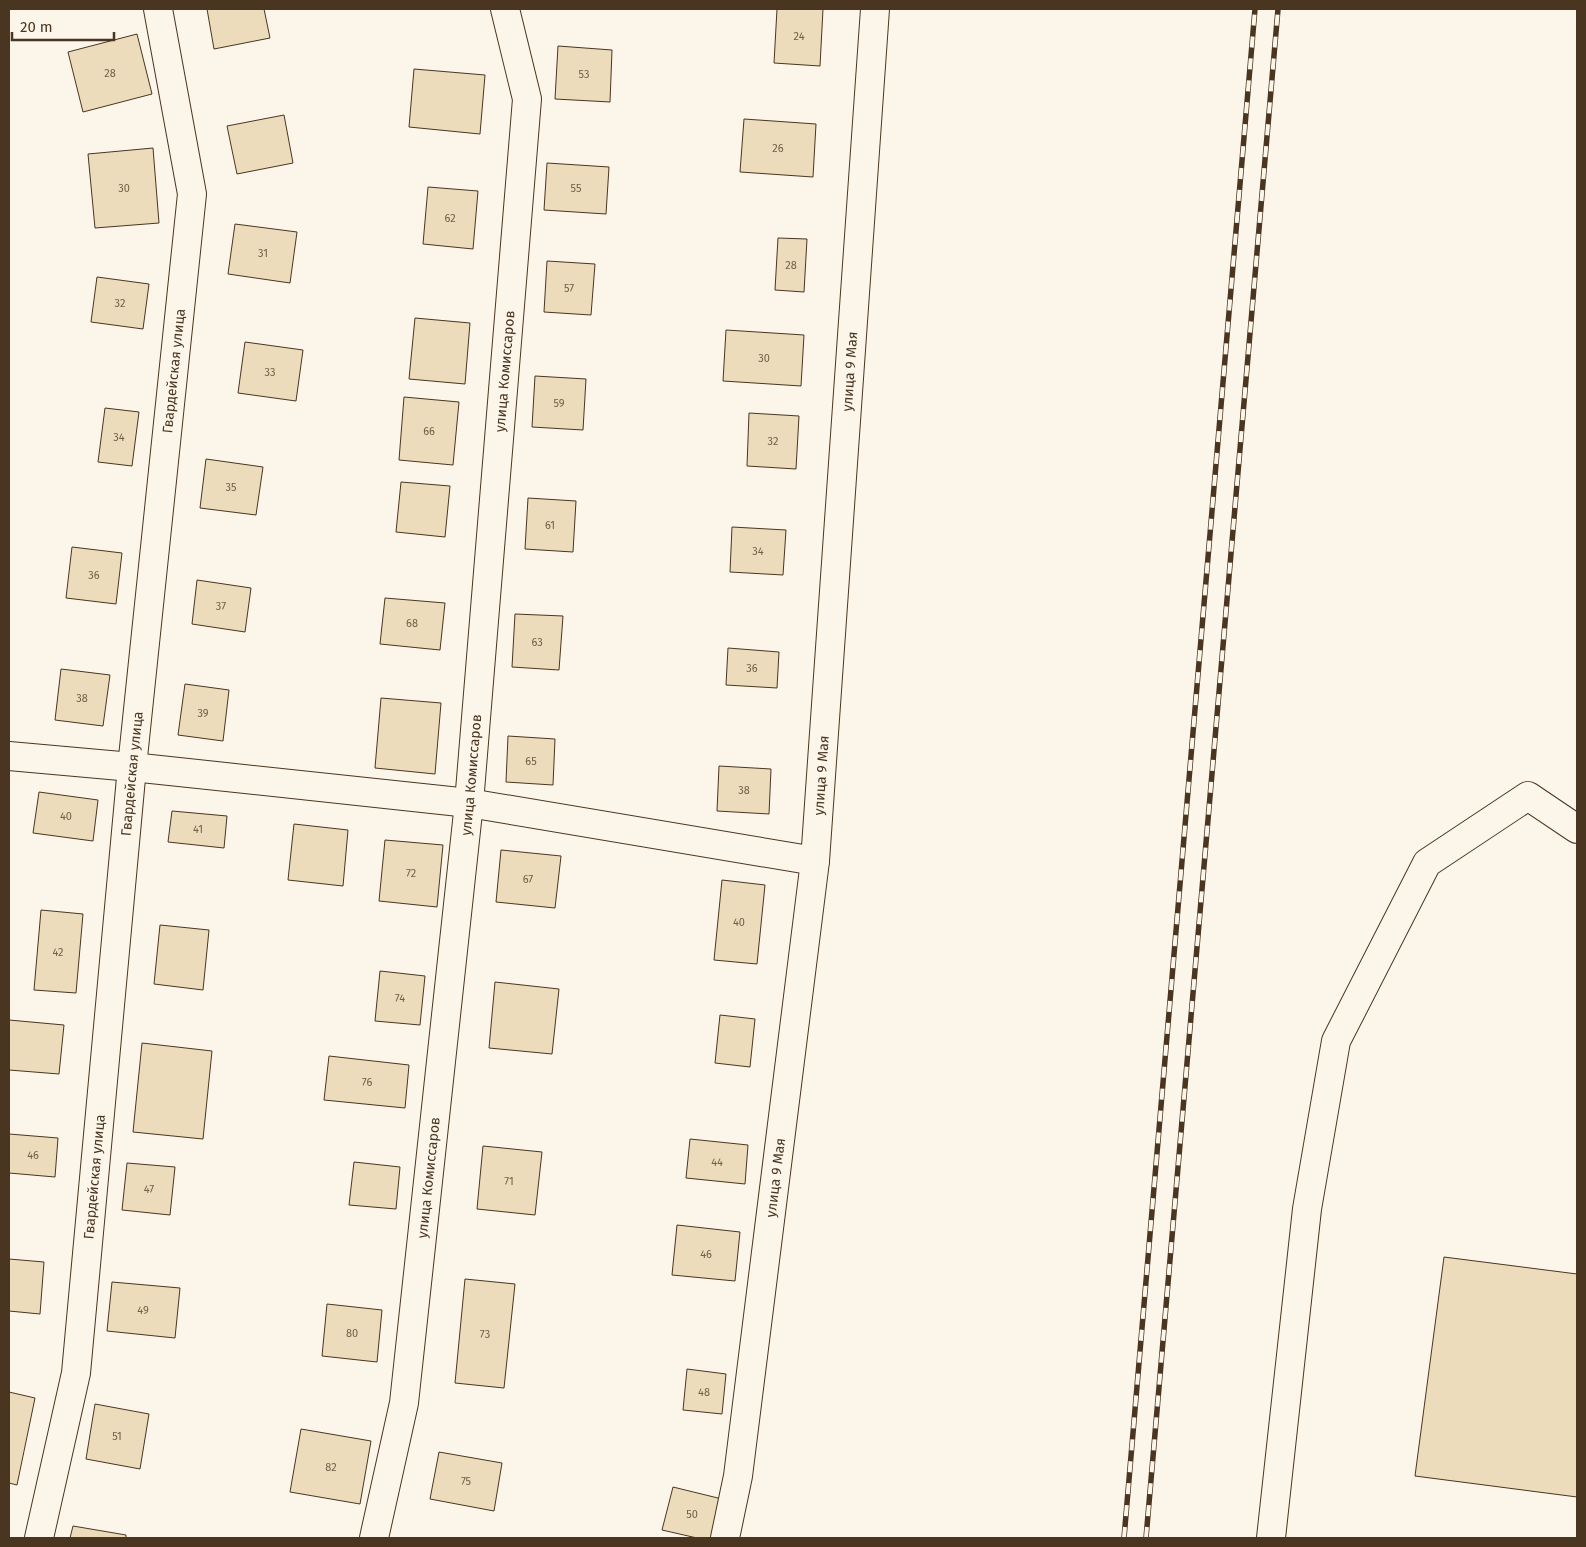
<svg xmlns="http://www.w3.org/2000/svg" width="1586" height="1547" viewBox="0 0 1586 1547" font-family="'Fira Sans',sans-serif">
<rect width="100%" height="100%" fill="#fbf6e9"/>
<g fill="#ecdcbc" stroke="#4a3520">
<polygon points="207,9 264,9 270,38 214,49"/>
<polygon points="777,9 823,9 820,66 774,63"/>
<polygon points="137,34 152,94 83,112 68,52"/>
<polygon points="558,46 612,50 610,102 555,99"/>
<polygon points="414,69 485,75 480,134 409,127"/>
<polygon points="284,115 293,163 237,174 227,126"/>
<polygon points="744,119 816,124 813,177 740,172"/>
<polygon points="153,148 159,223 95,228 88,154"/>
<polygon points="547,163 609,167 606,214 544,210"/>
<polygon points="428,187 478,191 473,249 423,244"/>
<polygon points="235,224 297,232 290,283 228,274"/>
<polygon points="778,238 807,239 804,292 775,290"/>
<polygon points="547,261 595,264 591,315 544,312"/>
<polygon points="97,277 149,284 143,329 91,322"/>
<polygon points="415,318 470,323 465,384 409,379"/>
<polygon points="726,330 804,335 801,386 723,381"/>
<polygon points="245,342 303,350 296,401 238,393"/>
<polygon points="535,376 586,379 583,430 532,427"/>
<polygon points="404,397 459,402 453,465 399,460"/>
<polygon points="105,408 139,412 132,466 98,462"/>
<polygon points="749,413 799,416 796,469 747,466"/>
<polygon points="206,459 263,467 256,515 200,508"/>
<polygon points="401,482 450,486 445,537 396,532"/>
<polygon points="528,498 576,501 573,552 525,549"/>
<polygon points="732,527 786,530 783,575 730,572"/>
<polygon points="72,547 122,553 116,604 66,598"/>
<polygon points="197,580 251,588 245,632 192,624"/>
<polygon points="385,598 445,603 440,650 380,644"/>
<polygon points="515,614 563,616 559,670 512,667"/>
<polygon points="728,648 779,652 777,688 726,685"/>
<polygon points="61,669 110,675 103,726 55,720"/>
<polygon points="185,684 229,690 223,741 178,735"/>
<polygon points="381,698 441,703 435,774 375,768"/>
<polygon points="508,736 555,739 553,785 506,782"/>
<polygon points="719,766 771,769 769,814 717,811"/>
<polygon points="39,792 98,800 93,841 33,833"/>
<polygon points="172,811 227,816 224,848 168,842"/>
<polygon points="294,824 348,830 343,886 288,880"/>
<polygon points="385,840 443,845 437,907 379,901"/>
<polygon points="501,850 561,856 555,908 496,902"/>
<polygon points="722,880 765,885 757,964 714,960"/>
<polygon points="41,910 83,914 76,993 34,990"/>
<polygon points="160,925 209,930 203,990 154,984"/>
<polygon points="380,971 425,976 420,1025 375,1021"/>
<polygon points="495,982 559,989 552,1054 489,1048"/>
<polygon points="720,1015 755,1019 750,1067 715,1063"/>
<polygon points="9,1020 64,1025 59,1074 9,1070"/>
<polygon points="142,1043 212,1051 203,1139 133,1132"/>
<polygon points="329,1056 409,1065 405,1108 324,1100"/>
<polygon points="9,1134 58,1138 55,1177 9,1173"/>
<polygon points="690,1139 748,1145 745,1184 686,1178"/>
<polygon points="483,1146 542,1152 535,1215 477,1209"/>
<polygon points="354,1162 400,1167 396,1209 349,1205"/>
<polygon points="127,1163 175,1167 170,1215 122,1210"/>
<polygon points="677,1225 740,1232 735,1281 672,1275"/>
<polygon points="1444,1257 1577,1274 1577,1497 1415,1476"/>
<polygon points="9,1259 44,1262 40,1314 9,1311"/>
<polygon points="465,1279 515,1284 504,1388 455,1383"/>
<polygon points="112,1282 180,1288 175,1338 107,1331"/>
<polygon points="327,1304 382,1310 377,1362 322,1356"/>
<polygon points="687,1369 726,1374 722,1414 683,1410"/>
<polygon points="9,1392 35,1398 17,1485 9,1483"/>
<polygon points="95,1404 149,1414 140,1469 86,1459"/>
<polygon points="301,1429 371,1441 360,1504 290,1492"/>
<polygon points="439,1452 502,1463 494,1511 430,1499"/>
<polygon points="673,1487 722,1499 712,1538 697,1538 662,1530"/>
<polygon points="73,1526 126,1535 126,1538 70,1538"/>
</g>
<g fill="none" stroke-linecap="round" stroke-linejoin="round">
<g stroke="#4a3520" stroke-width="30">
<g id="minor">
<polyline points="9,756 132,767 469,803 815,861"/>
<path id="s1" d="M39,1538L76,1373L132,767L192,194L158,9"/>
<path id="s2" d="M374,1538L404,1403L469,803L527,99L505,9"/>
<path id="s3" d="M725,1538L738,1476L815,861L875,9"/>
<polyline points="1271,1538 1307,1209 1336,1041 1427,863 1528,796 1577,829"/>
</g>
</g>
<use href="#minor" stroke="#fbf6e9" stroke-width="28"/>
<g stroke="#4a3520" stroke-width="5.5">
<g id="rail">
<polyline points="1124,1538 1255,9"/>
<polyline points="1146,1538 1278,9"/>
</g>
</g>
<use href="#rail" stroke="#fbf6e9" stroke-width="4" stroke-dasharray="11" stroke-linecap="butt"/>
</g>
<g text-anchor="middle" stroke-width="4" stroke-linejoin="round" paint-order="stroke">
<g font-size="11" fill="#725f47">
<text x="799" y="40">24</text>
<text x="110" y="77">28</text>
<text x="584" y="78">53</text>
<text x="778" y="152">26</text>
<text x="124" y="192">30</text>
<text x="576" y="192">55</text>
<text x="450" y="222">62</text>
<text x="263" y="257">31</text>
<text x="791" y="269">28</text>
<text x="569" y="292">57</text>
<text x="120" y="307">32</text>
<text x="764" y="362">30</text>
<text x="270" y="376">33</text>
<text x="559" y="407">59</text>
<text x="429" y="435">66</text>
<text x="119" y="441">34</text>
<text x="773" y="445">32</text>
<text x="231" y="491">35</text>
<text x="550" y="529">61</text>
<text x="758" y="555">34</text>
<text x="94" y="579">36</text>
<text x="221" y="610">37</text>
<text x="412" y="627">68</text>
<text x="537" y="646">63</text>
<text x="752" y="672">36</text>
<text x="82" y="702">38</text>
<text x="203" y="717">39</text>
<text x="531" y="765">65</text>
<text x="744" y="794">38</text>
<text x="66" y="820">40</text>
<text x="198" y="833">41</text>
<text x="411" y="877">72</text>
<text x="528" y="883">67</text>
<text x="739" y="926">40</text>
<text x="58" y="956">42</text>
<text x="400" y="1002">74</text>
<text x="367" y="1086">76</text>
<text x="33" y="1159">46</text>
<text x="717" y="1166">44</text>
<text x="509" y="1185">71</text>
<text x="149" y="1193">47</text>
<text x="706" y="1258">46</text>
<text x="143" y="1314">49</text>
<text x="352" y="1337">80</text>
<text x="485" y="1338">73</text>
<text x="704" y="1396">48</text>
<text x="117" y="1440">51</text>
<text x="331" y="1471">82</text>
<text x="466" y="1485">75</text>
<text x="692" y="1518">50</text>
</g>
<g font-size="14" fill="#4a3520" stroke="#fbf6e9">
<text dy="5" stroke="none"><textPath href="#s1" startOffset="1176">Гвардейская улица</textPath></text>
<text dy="5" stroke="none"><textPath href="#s2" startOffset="1175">улица Комиссаров</textPath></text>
<text dy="5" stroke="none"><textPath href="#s3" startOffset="1174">улица 9 Мая</textPath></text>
<text dy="5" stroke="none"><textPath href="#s1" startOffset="771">Гвардейская улица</textPath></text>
<text dy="5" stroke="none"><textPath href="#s2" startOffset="770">улица Комиссаров</textPath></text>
<text dy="5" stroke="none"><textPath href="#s3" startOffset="769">улица 9 Мая</textPath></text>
<text dy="5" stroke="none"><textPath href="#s1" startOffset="366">Гвардейская улица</textPath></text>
<text dy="5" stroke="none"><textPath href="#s2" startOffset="365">улица Комиссаров</textPath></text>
<text dy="5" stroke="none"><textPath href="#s3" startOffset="364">улица 9 Мая</textPath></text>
</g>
</g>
<rect width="1586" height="1547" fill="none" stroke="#4a3520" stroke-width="20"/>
<path d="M12 32v8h102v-8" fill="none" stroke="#4a3520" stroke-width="2.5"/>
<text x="20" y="32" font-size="15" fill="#4a3520" stroke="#fbf6e9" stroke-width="4" paint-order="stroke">20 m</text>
</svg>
